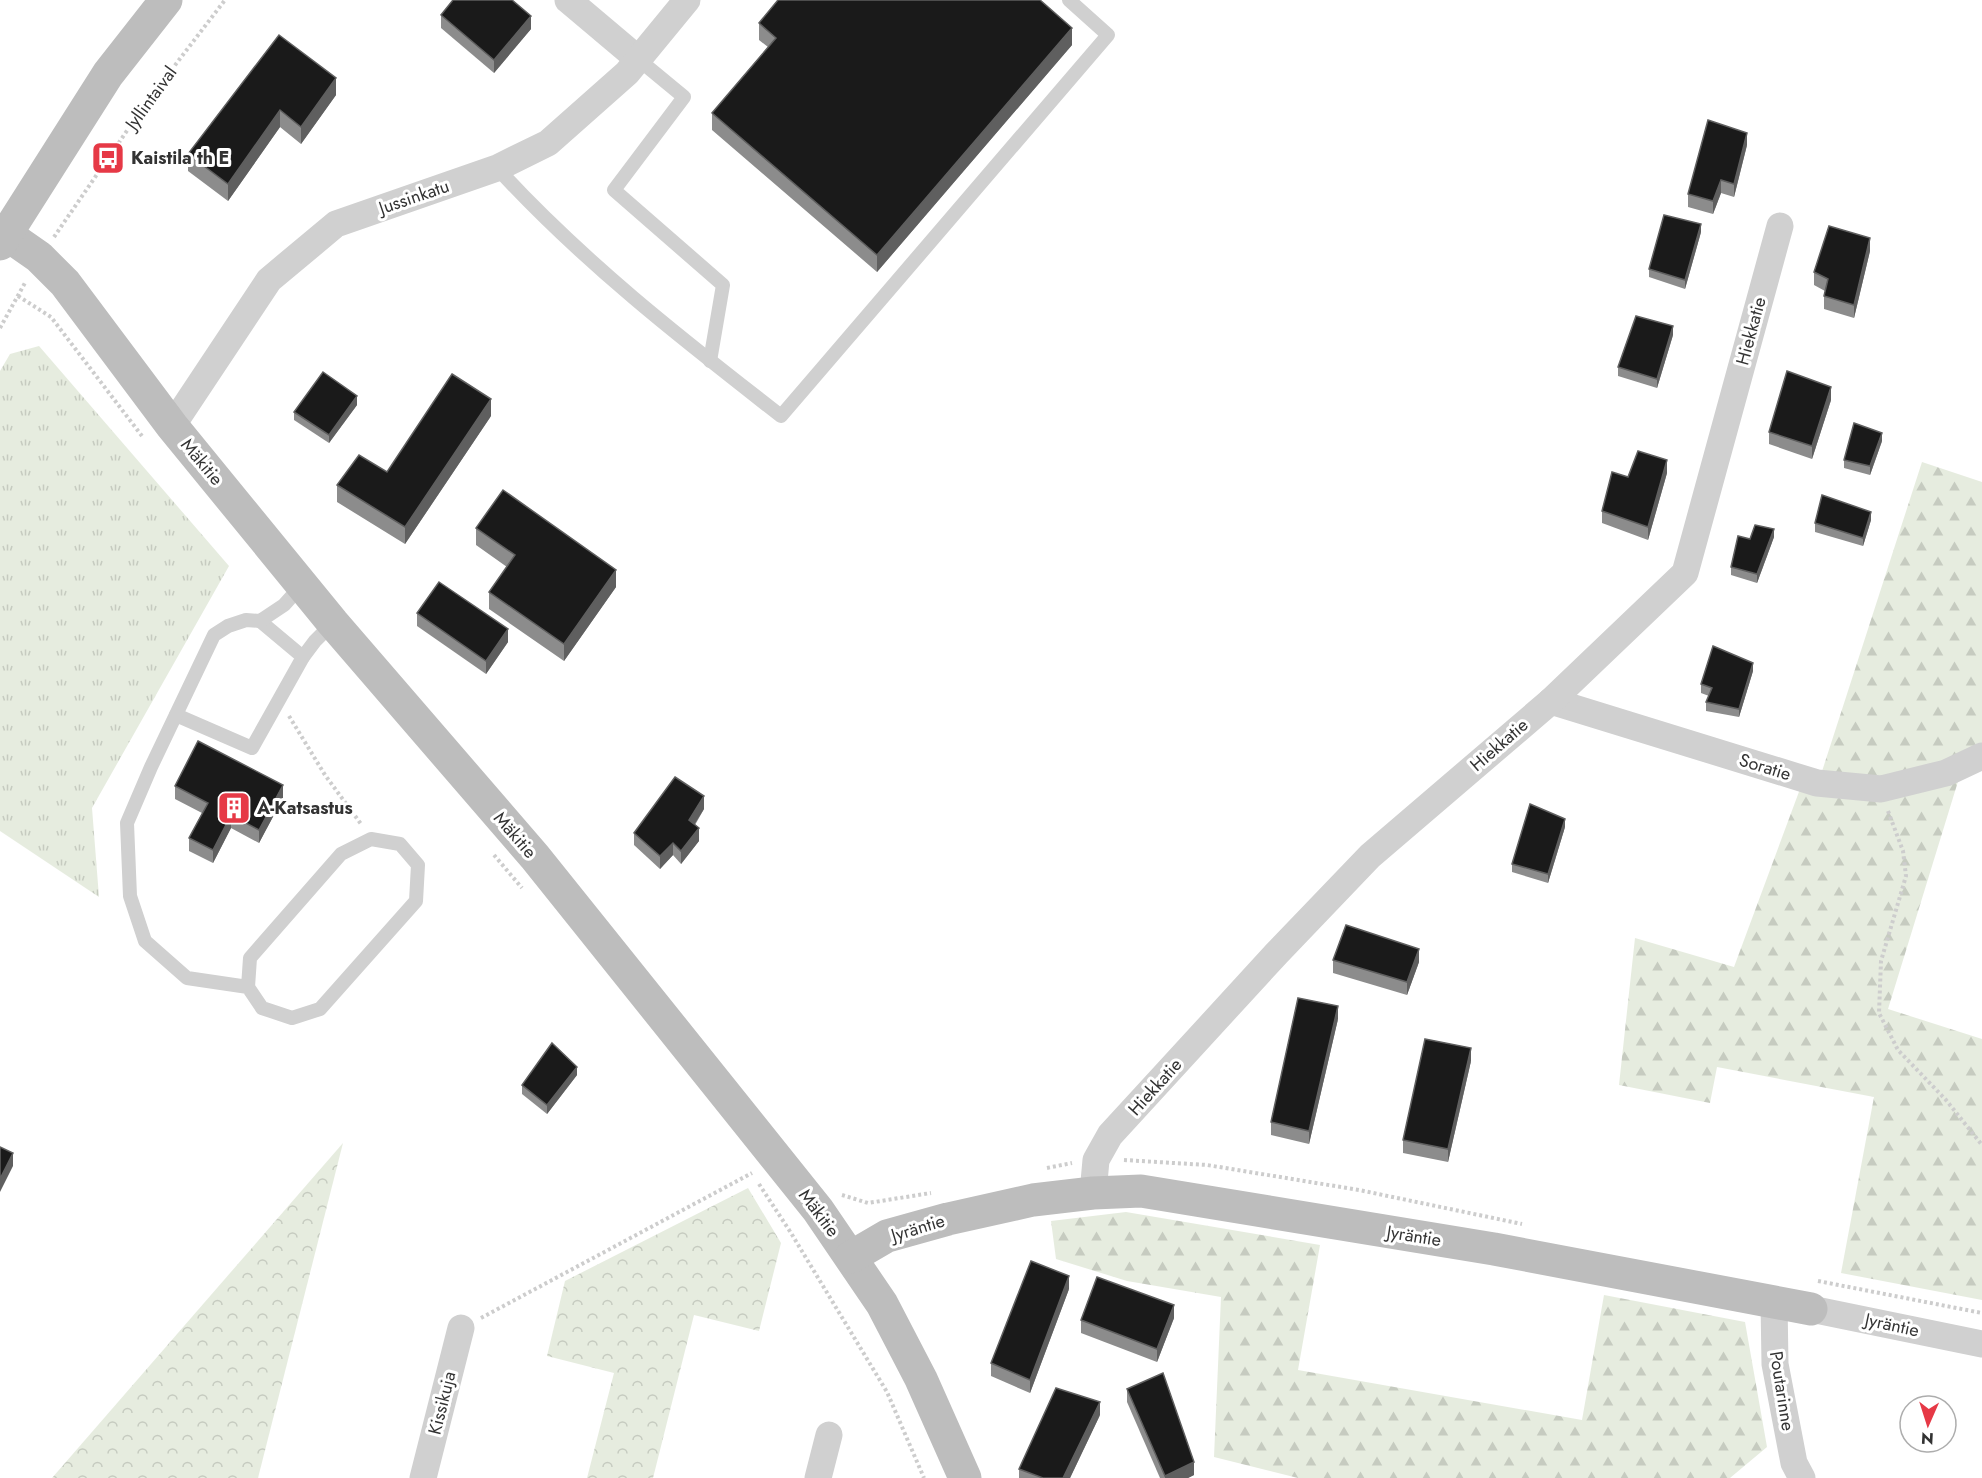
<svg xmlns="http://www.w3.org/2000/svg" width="1982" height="1478" viewBox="0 0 1982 1478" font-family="Jost,sans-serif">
<defs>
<pattern id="grass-tufts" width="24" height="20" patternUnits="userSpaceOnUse" patternTransform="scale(1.5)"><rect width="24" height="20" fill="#e6ecdf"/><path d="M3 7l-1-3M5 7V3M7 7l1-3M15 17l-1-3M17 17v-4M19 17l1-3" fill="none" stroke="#c6cbc0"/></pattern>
<pattern id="forest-firs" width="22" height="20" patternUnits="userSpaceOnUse" patternTransform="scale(1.5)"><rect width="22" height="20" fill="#e6ecdf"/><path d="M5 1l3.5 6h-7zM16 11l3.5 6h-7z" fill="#c6cbc0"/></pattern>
<pattern id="park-crowns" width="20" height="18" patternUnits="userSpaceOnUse" patternTransform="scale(1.5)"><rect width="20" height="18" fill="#e6ecdf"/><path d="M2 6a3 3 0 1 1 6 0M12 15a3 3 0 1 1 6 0" fill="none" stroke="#c6cbc0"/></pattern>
</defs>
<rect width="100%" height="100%" fill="#fff"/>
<polygon fill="url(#grass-tufts)" points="39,346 229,566 92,808 99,897 0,831 0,371 10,354"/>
<g fill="url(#forest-firs)">
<polygon points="1922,462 1982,482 1982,763 1960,775 1888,1009 1982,1039 1982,1300 1841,1273 1874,1097 1717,1067 1710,1103 1619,1085 1635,938 1734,967 1800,789 1815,793"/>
<polygon points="1126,1212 1320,1245 1298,1370 1582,1420 1604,1295 1745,1322 1767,1447 1730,1478 1298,1478 1214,1457 1221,1297 1127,1281 1056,1259 1051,1221"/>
</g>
<g fill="url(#park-crowns)">
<polygon points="343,1143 258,1478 52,1478"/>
<polygon points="748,1188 781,1243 759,1331 694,1315 653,1478 587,1478 614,1373 547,1356 565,1281"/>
</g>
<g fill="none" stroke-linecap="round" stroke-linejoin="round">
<g stroke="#cdcdcd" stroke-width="4" stroke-dasharray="3 3" stroke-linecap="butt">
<polyline points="54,237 146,103 225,0"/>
<polyline points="18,296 51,317 142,436"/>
<polyline points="0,328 26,281"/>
<polyline points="289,716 325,775 361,824"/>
<polyline points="1888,811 1903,851 1906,876 1881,961 1879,1013 1898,1050 1946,1100 1982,1145"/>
<polyline points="494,855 522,888"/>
<polyline points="1124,1160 1207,1165 1359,1190 1522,1224"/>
<polyline points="1047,1168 1072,1163"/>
<polyline points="759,1184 791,1233 887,1392 924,1478"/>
<polyline points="842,1195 868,1203 931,1193"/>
<polyline points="1818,1281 1982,1313"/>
<polyline points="481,1318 752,1173"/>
</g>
<g stroke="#d0d0d0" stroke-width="14">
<polyline points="638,59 684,97 614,190 723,285 710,361"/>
<path d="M497,168C582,261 682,339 781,416L1108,35L1069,0"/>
<polyline points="303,657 315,641 333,623"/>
<polyline points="176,715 252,748 303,657 260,621"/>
<polyline points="248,987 250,958 341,854 371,839 400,844 418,865 416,901 320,1009 292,1018 262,1008 248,987 187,978 145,941 130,896 127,823 151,767 214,635 228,626 246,620 260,621 284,605 302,585"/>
</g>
<g stroke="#d0d0d0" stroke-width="27">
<polyline points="568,0 638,59"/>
<polyline points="172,426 269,280 336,224 497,168 548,143 627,73 687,0"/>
<polyline points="1551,701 1817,783 1881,789 1946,773 1982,756"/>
<polyline points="1093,1193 1096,1160 1110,1135 1277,953 1370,856 1551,701 1685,573 1780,226"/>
<polyline points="1774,1302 1775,1364 1794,1463 1802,1478"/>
<polyline points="1811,1309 1982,1344"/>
<polyline points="423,1478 461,1328"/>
<polyline points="818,1478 829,1435"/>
</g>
<g stroke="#bdbdbd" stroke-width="33">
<polyline points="6,234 39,257 65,283 172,426 333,623 535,857 818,1210 882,1304 921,1379 965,1478"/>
<polyline points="0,244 108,74 166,0"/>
<polyline points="851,1257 887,1236 948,1219 1033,1200 1093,1193 1141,1191 1494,1249 1811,1309"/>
</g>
</g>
<g fill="#8c8c8c">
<polygon points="441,15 531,29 494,73 441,28"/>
<polygon points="759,23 1072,45 877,272 712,130 712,113 768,47 759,40"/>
<polygon points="279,35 336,95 301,144 280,127 228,201 188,171 188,154"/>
<polygon points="1747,145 1734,197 1721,193 1713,214 1688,207 1688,194"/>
<polygon points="1701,232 1685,289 1649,277 1649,269"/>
<polygon points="1870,251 1854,318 1824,309 1824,296 1825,291 1814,285 1814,272"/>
<polygon points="1673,335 1657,388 1618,376 1618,367"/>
<polygon points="1831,400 1812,459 1769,444 1769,432"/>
<polygon points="357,405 329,443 294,420 294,412"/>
<polygon points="491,416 405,544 337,502 337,485 387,472"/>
<polygon points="1882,441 1870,475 1844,468 1844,460"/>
<polygon points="1667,473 1648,540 1602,523 1602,511 1628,477"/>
<polygon points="1871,520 1863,546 1815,532 1815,523"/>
<polygon points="476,528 616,587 564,661 489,609 489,592 507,567 476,545"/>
<polygon points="1774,537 1757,583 1731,575 1731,567 1750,539"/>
<polygon points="417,613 508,642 486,674 417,626"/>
<polygon points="1753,671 1739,717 1706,711 1706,702 1709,696 1701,693 1701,684"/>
<polygon points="175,786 283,798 259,843 231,828 213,863 189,851 189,838 202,813 175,799"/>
<polygon points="704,809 695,825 699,841 681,864 673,855 660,869 634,845 634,833"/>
<polygon points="1565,827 1548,883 1512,872 1512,864"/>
<polygon points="1333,960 1419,962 1407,995 1333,973"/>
<polygon points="1338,1019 1309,1144 1271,1135 1271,1122"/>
<polygon points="1471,1061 1448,1162 1403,1153 1403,1140"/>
<polygon points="577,1075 547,1114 522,1094 522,1085"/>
<polygon points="1069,1289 1030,1393 991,1376 991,1363"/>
<polygon points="1174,1318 1157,1362 1081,1333 1081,1320"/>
<polygon points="1127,1389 1194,1475 1188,1478 1160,1478 1127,1402"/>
<polygon points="1100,1415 1070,1478 1019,1478 1019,1469"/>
</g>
<g fill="#5f5f5f">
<polygon points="531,16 531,29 494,73 494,60"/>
<polygon points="1072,28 1072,45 877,272 877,255"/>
<polygon points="336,78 336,95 301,144 301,127"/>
<polygon points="280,110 280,127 228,201 228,184"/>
<polygon points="1747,133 1747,145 1734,197 1734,184"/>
<polygon points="1721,180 1721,193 1713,214 1713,201"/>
<polygon points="1701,224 1701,232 1685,289 1685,280"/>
<polygon points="1870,238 1870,251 1854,318 1854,305"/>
<polygon points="1673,326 1673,335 1657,388 1657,379"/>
<polygon points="1831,387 1831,400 1812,459 1812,446"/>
<polygon points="357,396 357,405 329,443 329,435"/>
<polygon points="491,399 491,416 405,544 405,527"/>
<polygon points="1882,433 1882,441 1870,475 1870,466"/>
<polygon points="1667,460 1667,473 1648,540 1648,527"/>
<polygon points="1871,512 1871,520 1863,546 1863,538"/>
<polygon points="1774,529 1774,537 1757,583 1757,574"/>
<polygon points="616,570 616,587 564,661 564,644"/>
<polygon points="508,629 508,642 486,674 486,661"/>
<polygon points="1753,663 1753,671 1739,717 1739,709"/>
<polygon points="283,785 283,798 259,843 259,830"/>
<polygon points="704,796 704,809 689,833 689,820"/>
<polygon points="231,815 231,828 213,863 213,850"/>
<polygon points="1565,819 1565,827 1548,883 1548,874"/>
<polygon points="699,828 699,841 681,864 681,851"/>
<polygon points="673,843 673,855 660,869 660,856"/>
<polygon points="1419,949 1419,962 1407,995 1407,982"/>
<polygon points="1338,1006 1338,1019 1309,1144 1309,1131"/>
<polygon points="1471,1048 1471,1061 1448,1162 1448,1149"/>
<polygon points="577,1067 577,1075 547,1114 547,1105"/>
<polygon points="13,1153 13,1166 0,1192 0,1179"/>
<polygon points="1069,1276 1069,1289 1030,1393 1030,1380"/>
<polygon points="1174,1305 1174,1318 1157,1362 1157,1349"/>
<polygon points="1100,1402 1100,1415 1070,1478 1063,1478"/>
<polygon points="1194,1462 1194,1475 1188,1478 1165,1478 1165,1476"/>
</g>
<g fill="#1a1a1a" stroke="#5f5f5f" stroke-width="1.5">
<polygon points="453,0 512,0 531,16 494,60 441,15"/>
<polygon points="778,0 1040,0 1072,28 877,255 712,113 776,38 759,23"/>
<polygon points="279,35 336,78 301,127 280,110 228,184 188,154"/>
<polygon points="1708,120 1747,133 1734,184 1721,180 1713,201 1688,194"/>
<polygon points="1664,215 1701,224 1685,280 1649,269"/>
<polygon points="1829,226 1870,238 1854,305 1824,296 1828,279 1814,272"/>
<polygon points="1636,316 1673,326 1657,379 1618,367"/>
<polygon points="1787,371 1831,387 1812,446 1769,432"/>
<polygon points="323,372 357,396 329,435 294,412"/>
<polygon points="452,374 491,399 405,527 337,485 359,455 387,472"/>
<polygon points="1854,423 1882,433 1870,466 1844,460"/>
<polygon points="1638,451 1667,460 1648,527 1602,511 1612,472 1628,477"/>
<polygon points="503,490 616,570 564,644 489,592 515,555 476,528"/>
<polygon points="1822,495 1871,512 1863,538 1815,523"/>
<polygon points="1755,525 1774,529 1757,574 1731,567 1738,536 1750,539"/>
<polygon points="439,582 508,629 486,661 417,613"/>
<polygon points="1713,646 1753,663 1739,709 1706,702 1712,688 1701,684"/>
<polygon points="198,741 283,785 259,830 231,815 213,850 189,838 208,803 175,786"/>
<polygon points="675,777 704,796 689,820 699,828 681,851 673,843 660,856 634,833"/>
<polygon points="1530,804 1565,819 1548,874 1512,864"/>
<polygon points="1346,925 1419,949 1407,982 1333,960"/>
<polygon points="1298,998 1338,1006 1309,1131 1271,1122"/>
<polygon points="1425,1039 1471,1048 1448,1149 1403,1140"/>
<polygon points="552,1043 577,1067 547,1105 522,1085"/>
<polygon points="0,1147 13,1153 0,1179"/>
<polygon points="1031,1261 1069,1276 1030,1380 991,1363"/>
<polygon points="1097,1277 1174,1305 1157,1349 1081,1320"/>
<polygon points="1163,1373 1194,1462 1165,1476 1127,1389"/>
<polygon points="1056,1388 1100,1402 1063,1478 1043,1478 1019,1469"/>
</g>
<defs>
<g id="bus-square" transform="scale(1.725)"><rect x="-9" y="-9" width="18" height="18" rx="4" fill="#e63946" stroke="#fff"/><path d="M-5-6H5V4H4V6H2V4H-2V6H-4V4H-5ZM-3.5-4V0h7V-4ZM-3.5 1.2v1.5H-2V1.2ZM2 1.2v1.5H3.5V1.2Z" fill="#fff"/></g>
<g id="building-square" transform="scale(1.725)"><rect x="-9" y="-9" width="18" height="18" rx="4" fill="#e63946" stroke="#fff"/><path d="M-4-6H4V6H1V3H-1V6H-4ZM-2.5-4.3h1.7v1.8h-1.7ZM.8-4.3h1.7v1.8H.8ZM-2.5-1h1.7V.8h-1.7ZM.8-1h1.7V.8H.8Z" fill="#fff"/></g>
</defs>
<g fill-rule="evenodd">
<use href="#bus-square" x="108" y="158"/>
<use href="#building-square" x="234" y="808"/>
</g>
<g text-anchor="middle" stroke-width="6" stroke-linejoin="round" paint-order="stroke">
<g font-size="18" fill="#333" stroke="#fff">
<text transform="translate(151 98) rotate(-54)" y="6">Jyllintaival</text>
<text transform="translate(414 197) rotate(-19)" y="6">Jussinkatu</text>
<text transform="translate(1751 331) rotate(-75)" y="6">Hiekkatie</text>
<text transform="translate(202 462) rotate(50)" y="6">Mäkitie</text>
<text transform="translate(1499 745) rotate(-41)" y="6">Hiekkatie</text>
<text transform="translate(1765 767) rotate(17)" y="6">Soratie</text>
<text transform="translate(515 835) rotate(49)" y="6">Mäkitie</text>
<text transform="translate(1155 1087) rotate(-48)" y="6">Hiekkatie</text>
<text transform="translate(819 1213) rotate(53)" y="6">Mäkitie</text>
<text transform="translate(918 1228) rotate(-17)" y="6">Jyräntie</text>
<text transform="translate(1414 1236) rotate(9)" y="6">Jyräntie</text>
<text transform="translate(1892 1325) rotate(12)" y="6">Jyräntie</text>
<text transform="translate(1782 1391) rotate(81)" y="6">Poutarinne</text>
<text transform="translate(442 1403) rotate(-76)" y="6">Kissikuja</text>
</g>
<g font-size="18" font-weight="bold" fill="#333" stroke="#fff" text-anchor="start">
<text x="131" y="164">Kaistila th E</text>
<text x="257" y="814">A-Katsastus</text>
</g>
</g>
<g transform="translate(1928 1424) rotate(183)"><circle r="28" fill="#ffffff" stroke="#adadad" stroke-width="1.5"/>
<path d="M0-4.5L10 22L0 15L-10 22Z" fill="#e63946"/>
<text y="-9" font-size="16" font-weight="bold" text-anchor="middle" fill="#333333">N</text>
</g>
</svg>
